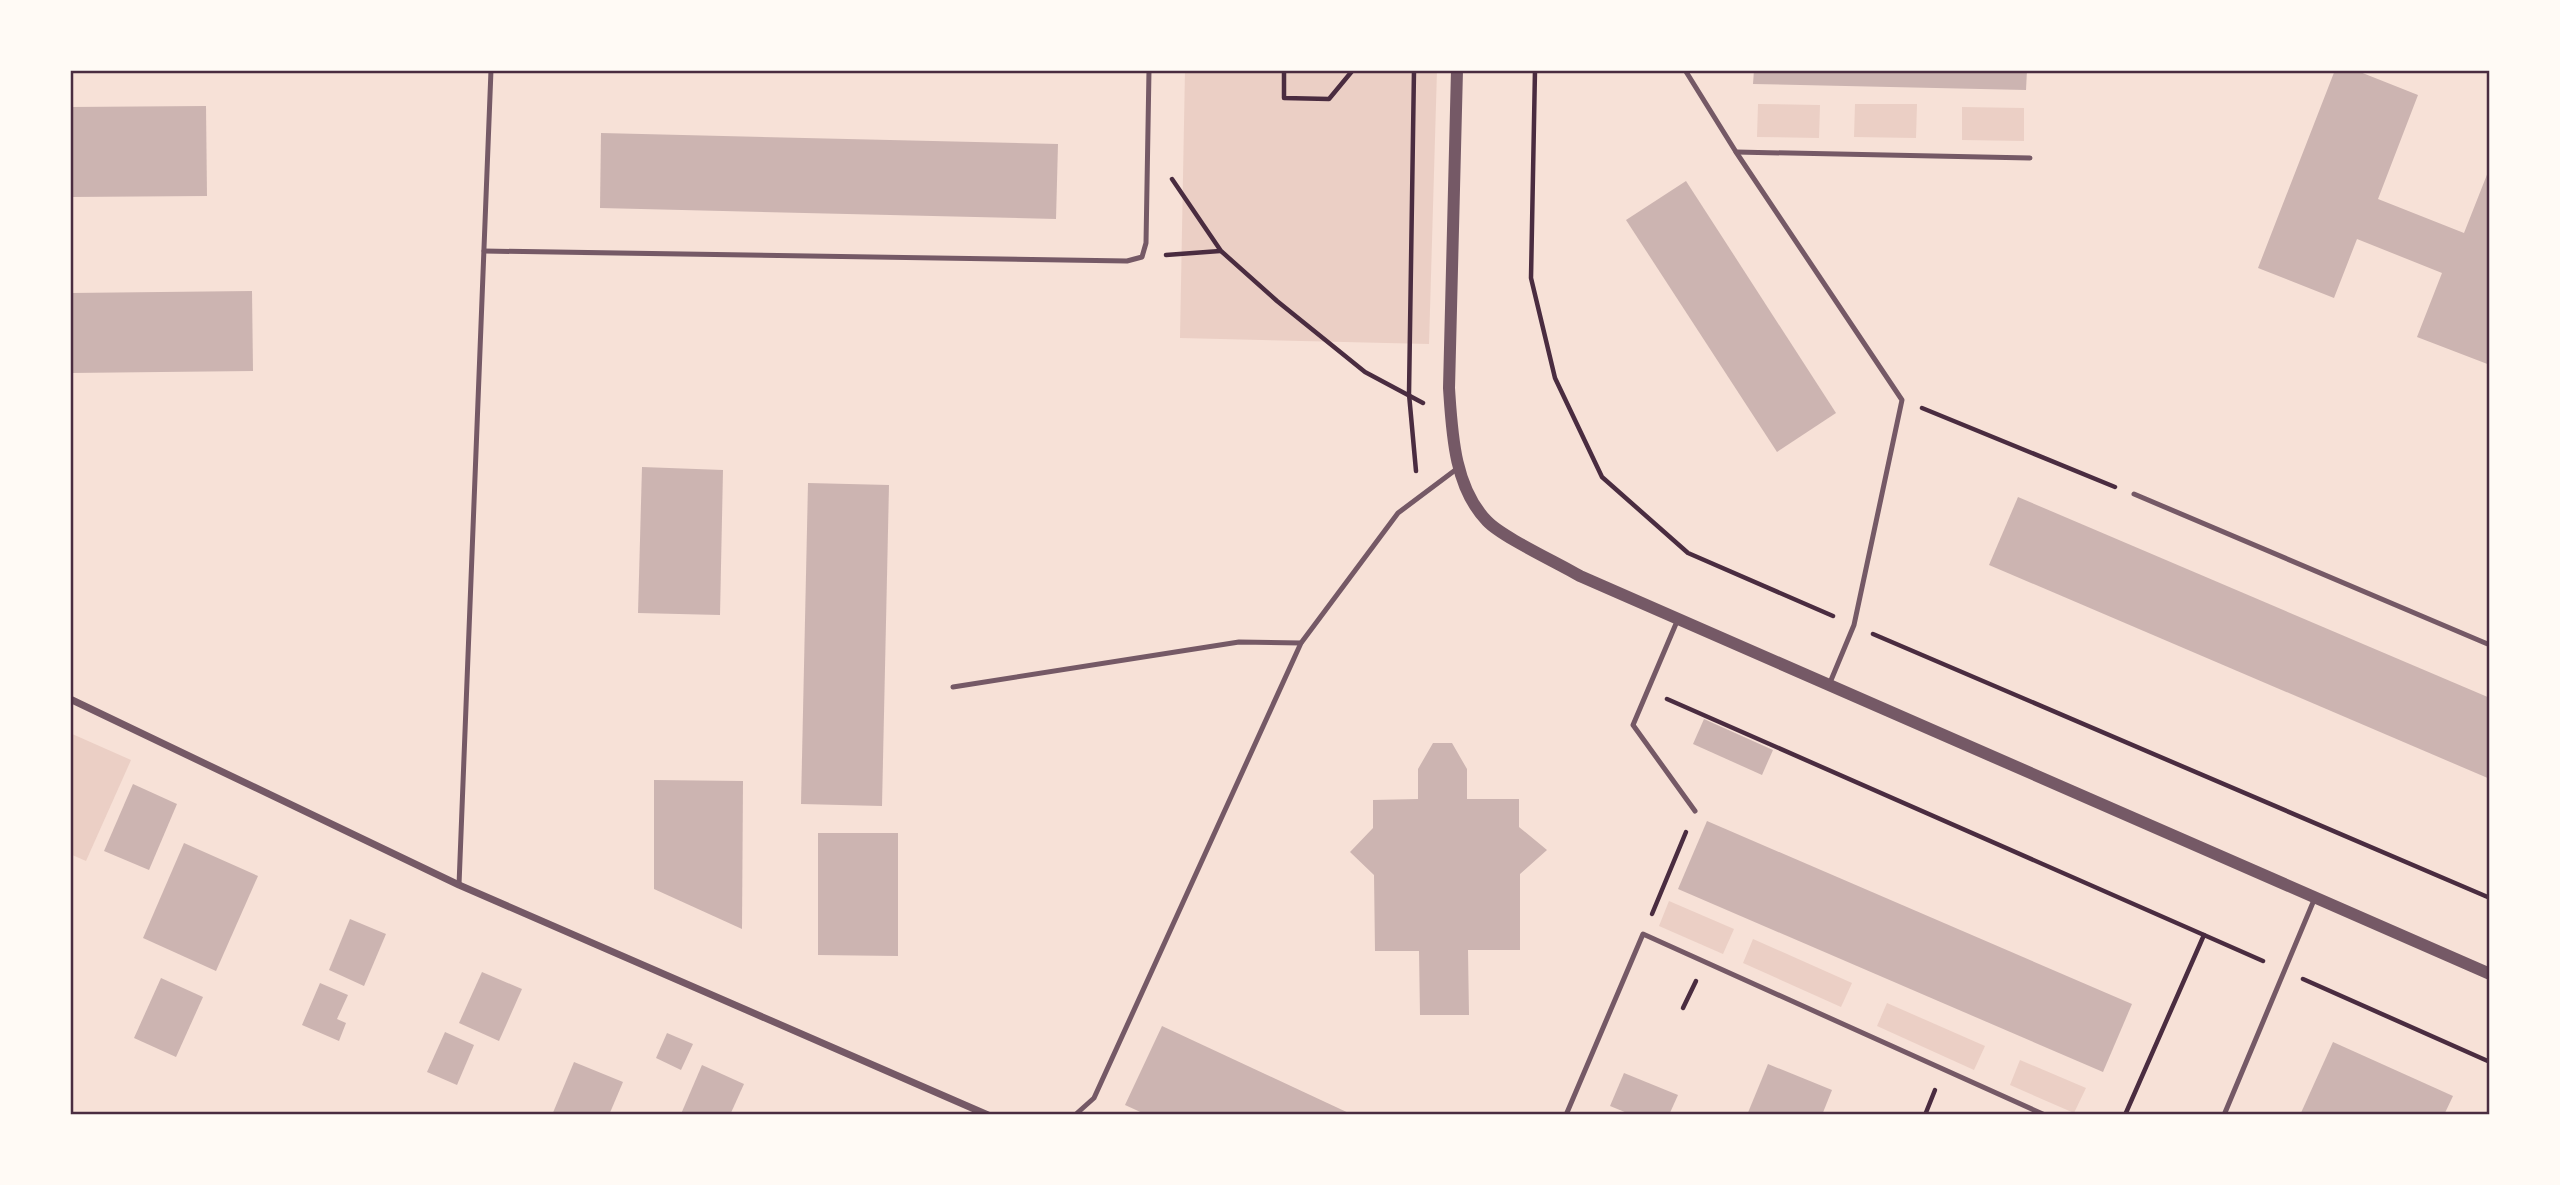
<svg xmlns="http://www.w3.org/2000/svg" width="2560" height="1185" viewBox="0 0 2560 1185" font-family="'Times New Roman',serif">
<rect width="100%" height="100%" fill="#f7e1d7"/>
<g fill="#ebcfc5">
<polygon points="1185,70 1437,70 1429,344 1180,338"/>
<polygon points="1758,104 1820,105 1819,138 1757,137"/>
<polygon points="1855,104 1917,104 1916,138 1854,137"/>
<polygon points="1962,107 2024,108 2024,141 1962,140"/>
<polygon points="70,733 131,760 86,861 70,854"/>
<polygon points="1669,901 1734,929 1723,954 1659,926"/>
<polygon points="1753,939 1852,983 1841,1007 1743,963"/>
<polygon points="1887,1003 1985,1046 1974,1070 1877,1026"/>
<polygon points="2020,1060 2086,1088 2074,1113 2010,1085"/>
</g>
<g fill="#ccb4b1">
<polygon points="1754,70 2027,70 2026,90 1753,84"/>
<polygon points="2335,70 2355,70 2418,95 2378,199 2464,233 2490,167 2490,365 2417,337 2442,273 2357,239 2334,298 2258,268"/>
<polygon points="206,106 207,196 70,197 70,107"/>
<polygon points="601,133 1058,144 1056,219 600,208"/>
<polygon points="1686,181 1836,413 1777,452 1626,220"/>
<polygon points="252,291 253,371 70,373 70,293"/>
<polygon points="642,467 723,470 720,615 638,613"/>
<polygon points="808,483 889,485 882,806 801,804"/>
<polygon points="2018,497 2490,698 2490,779 1989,565"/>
<polygon points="1704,719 1773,750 1762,775 1693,744"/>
<polygon points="1433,743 1452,743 1467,769 1467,799 1519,799 1519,827 1547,850 1520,874 1520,950 1468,950 1469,1015 1420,1015 1419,951 1375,951 1374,875 1350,852 1373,828 1373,800 1418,799 1418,769"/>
<polygon points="654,780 743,781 742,929 654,889"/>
<polygon points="133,784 177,804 149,870 104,851"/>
<polygon points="1707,821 2132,1004 2103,1072 1678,889"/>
<polygon points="818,833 898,833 898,956 818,955"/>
<polygon points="184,843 258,876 216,971 143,938"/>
<polygon points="350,919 386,934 364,986 329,970"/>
<polygon points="482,972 522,989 499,1041 459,1023"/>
<polygon points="161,978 203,997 176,1057 134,1038"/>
<polygon points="320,983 348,995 337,1019 346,1023 339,1041 302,1025"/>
<polygon points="1162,1026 1353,1115 1147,1115 1125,1105"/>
<polygon points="445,1032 474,1045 457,1085 427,1072"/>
<polygon points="667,1033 693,1044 681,1070 656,1058"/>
<polygon points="2333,1042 2453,1096 2444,1115 2300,1115"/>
<polygon points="574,1062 623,1082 609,1115 552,1115"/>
<polygon points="1768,1064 1832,1090 1822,1115 1747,1115"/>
<polygon points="702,1065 744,1084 730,1115 681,1114"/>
<polygon points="1624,1073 1678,1095 1669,1115 1632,1115 1610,1106"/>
</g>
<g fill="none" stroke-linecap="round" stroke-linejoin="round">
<g stroke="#4a2c40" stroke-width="4.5">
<polyline points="1284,70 1284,98 1329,99 1353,70"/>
<polyline points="1414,70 1409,394 1416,471"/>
<polyline points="1535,70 1531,278 1555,378 1602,477 1688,553 1833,616"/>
<polyline points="1172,179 1221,251 1277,301 1365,372 1423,403"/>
<polyline points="1166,255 1220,251"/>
<polyline points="1922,408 2115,487"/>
<polyline points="1873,634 2490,898"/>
<polyline points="1667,699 2204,935"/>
<polyline points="1652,914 1686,832"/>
<polyline points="2303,979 2490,1062"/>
<polyline points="1683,1008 1696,981"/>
<polyline points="1925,1115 1935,1090"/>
<polyline points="2125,1115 2204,935 2263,961"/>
</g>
<g stroke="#755966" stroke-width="5">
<polyline points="1685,70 1736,152 1902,400 1854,625 1829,685"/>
<polyline points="1736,152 2030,158"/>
<polyline points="484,251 1127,261 1142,257 1146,243 1149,70"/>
<polyline points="2134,494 2490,645"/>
<polyline points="1678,619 1633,725 1695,811"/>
<polyline points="953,687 1239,642 1301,643"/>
<polyline points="459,885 491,70"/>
<polyline points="1075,1115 1094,1098 1301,643 1398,513 1458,468"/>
<polyline points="1566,1115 1643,934 2045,1115"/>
<polyline points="2224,1115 2314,900"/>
</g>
<polyline stroke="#755966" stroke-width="7" points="70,699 459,885 988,1115"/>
<path stroke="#755966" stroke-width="12" d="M1457,70L1449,388C1452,433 1454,487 1487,521C1502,537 1558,563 1580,576L2490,974"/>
</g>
<rect width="2560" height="1185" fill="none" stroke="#fffaf5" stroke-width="144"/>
<rect x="72" y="72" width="2416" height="1041" fill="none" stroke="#4a2c40" stroke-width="2.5"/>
</svg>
